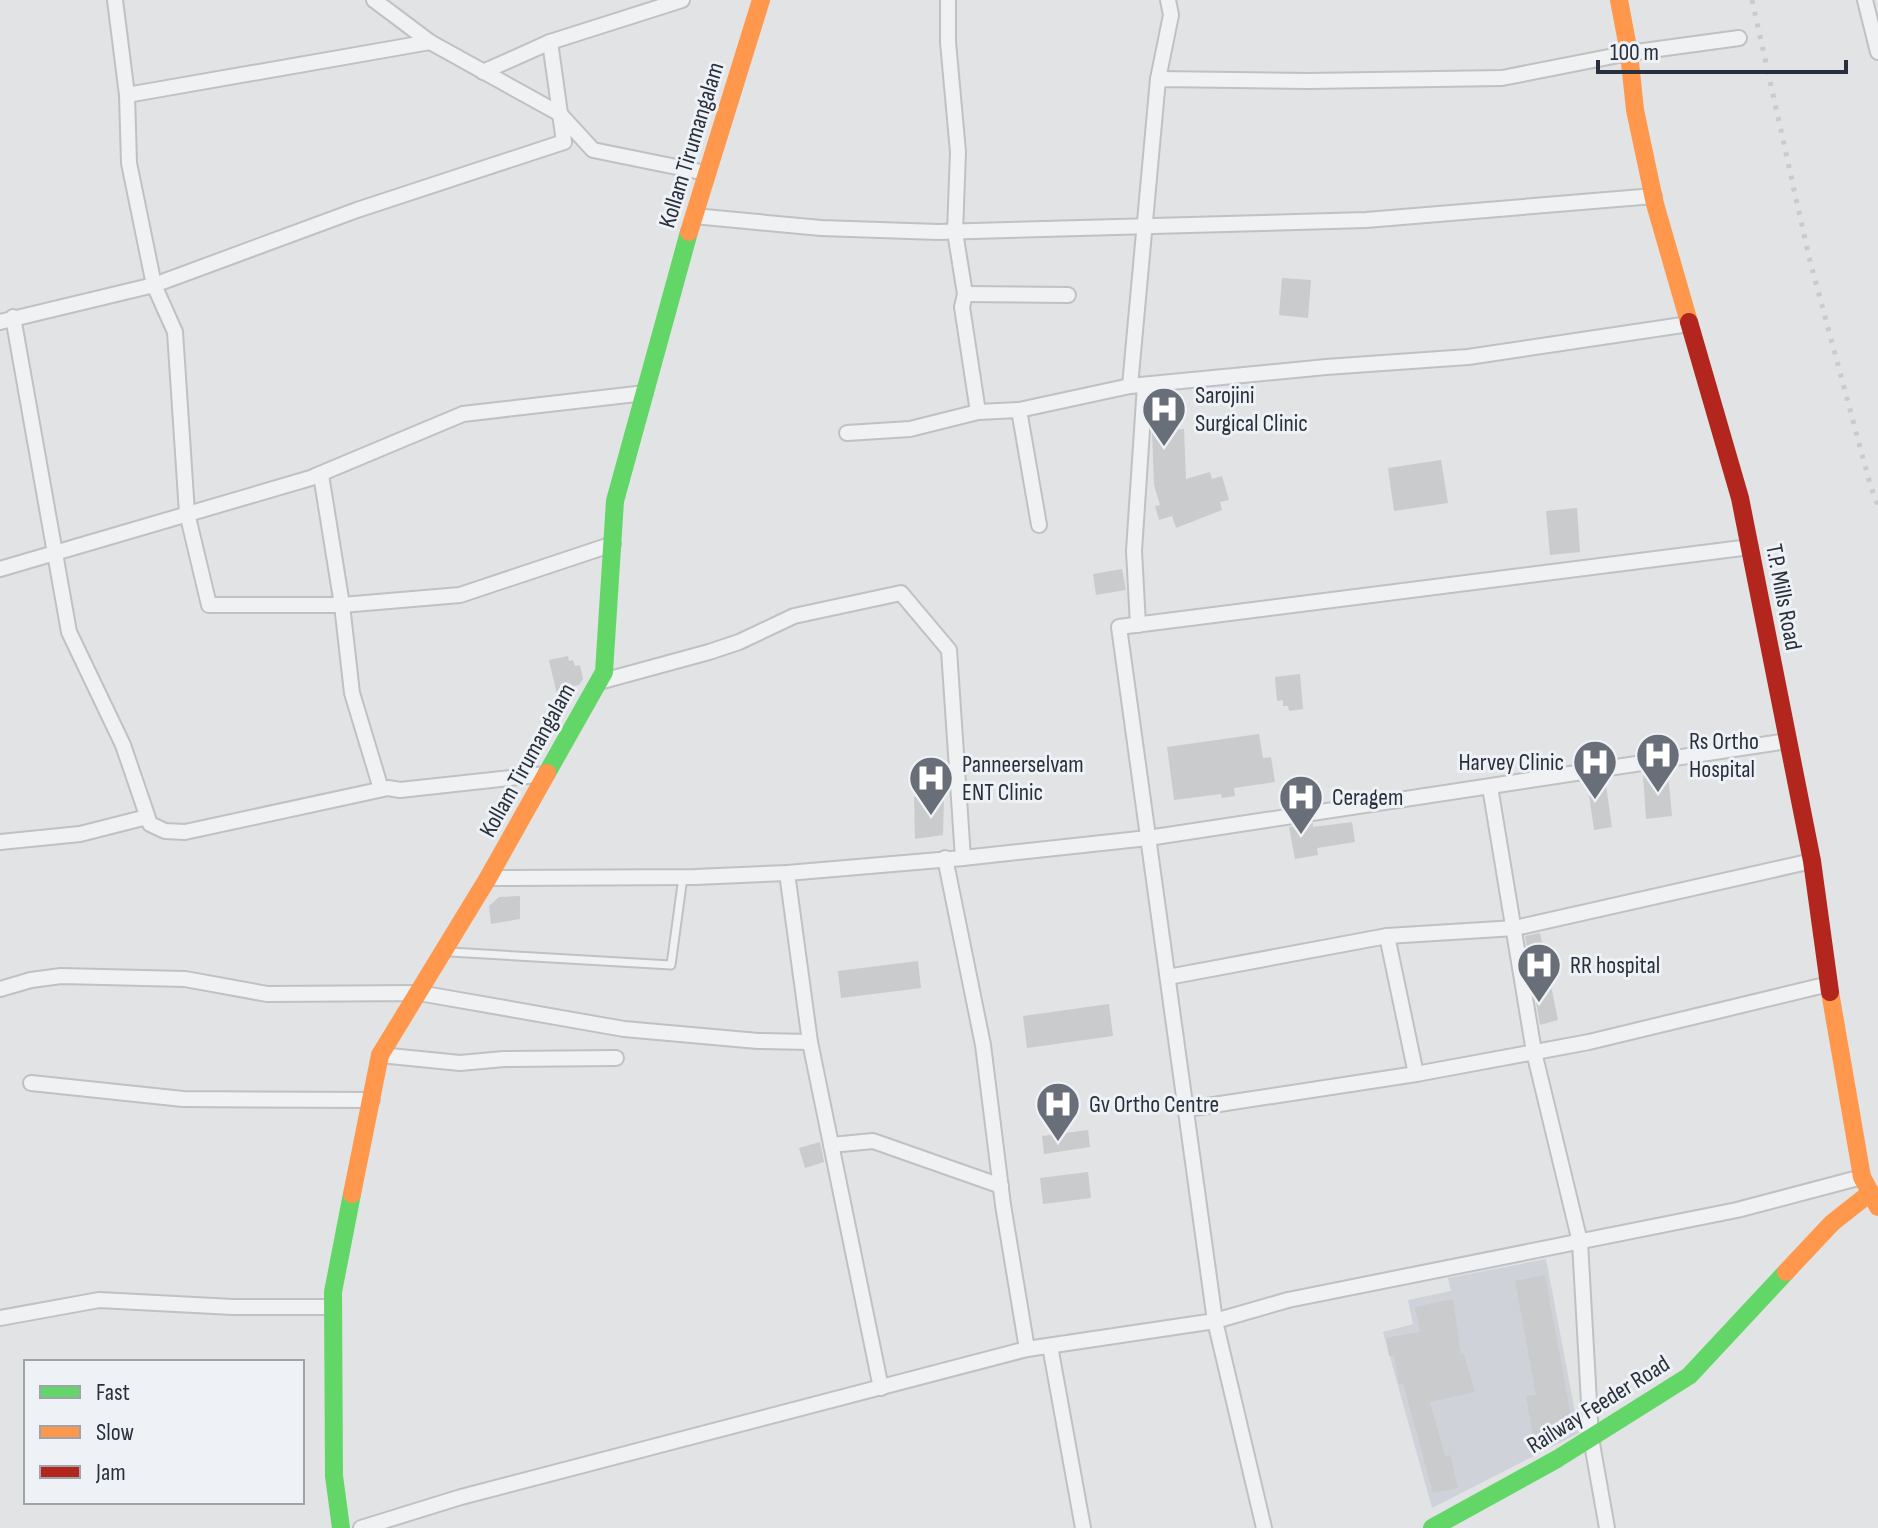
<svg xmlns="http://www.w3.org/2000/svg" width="1878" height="1528" viewBox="0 0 1878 1528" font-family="'Sofia Sans Condensed',sans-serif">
<rect width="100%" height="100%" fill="#e1e3e5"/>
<polygon fill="#cfd2d8" points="1546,1259 1579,1433 1432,1508 1383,1332 1413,1324 1408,1300 1451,1291 1448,1278"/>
<g fill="#c9cbcd">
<polygon points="1282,278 1311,280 1308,318 1279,315"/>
<polygon points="1184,429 1186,479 1210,472 1212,479 1222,476 1229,500 1220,502 1222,510 1176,528 1172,516 1159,520 1155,506 1160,505 1154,485 1152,431"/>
<polygon points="1441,460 1448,503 1394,511 1388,468"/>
<polygon points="1577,508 1580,552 1550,555 1546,511"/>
<polygon points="1122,569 1126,590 1096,595 1093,574"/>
<polygon points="568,656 569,661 573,660 575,666 580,665 583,679 579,685 574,686 575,692 564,712 561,698 558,699 549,660"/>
<polygon points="1300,674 1303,709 1289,711 1288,706 1283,706 1283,700 1277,701 1275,677"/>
<polygon points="1259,734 1263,758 1271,757 1275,782 1234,788 1235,796 1222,798 1221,794 1174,800 1167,747"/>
<polygon points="1668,773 1672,816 1646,819 1643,775"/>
<polygon points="1606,785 1612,827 1594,830 1588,788"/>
<polygon points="914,797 944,797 943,835 915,839"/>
<polygon points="1352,822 1355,842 1317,848 1318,855 1295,859 1289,827 1313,823 1313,827"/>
<polygon points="520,896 520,919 491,924 489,906 499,897"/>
<polygon points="1540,933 1558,1020 1540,1025 1525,936"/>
<polygon points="918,961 921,988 841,998 838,971"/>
<polygon points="1109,1004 1113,1036 1027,1048 1023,1016"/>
<polygon points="1088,1130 1090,1147 1044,1154 1042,1136"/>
<polygon points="820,1142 824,1162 805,1168 799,1148"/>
<polygon points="1088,1172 1091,1198 1043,1204 1040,1178"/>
<polygon points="1545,1275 1574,1433 1534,1441 1526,1396 1536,1395 1515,1281"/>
<polygon points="1453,1299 1461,1355 1464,1354 1475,1392 1430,1402 1445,1456 1450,1455 1458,1488 1433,1493 1403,1383 1399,1384 1394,1356 1389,1356 1386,1338 1420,1332 1415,1307"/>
</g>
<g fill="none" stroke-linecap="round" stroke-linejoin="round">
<g stroke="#bfc1c3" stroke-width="11">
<polyline id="lane" points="450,952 671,965 683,877"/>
</g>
<g stroke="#bfc1c3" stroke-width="18">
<g id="street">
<polyline points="115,0 127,95 129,163 154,285 175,332 187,513 209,605 342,605 460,595 613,544"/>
<polyline points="374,0 430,42 560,114 593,150 706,173"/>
<polyline points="948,0 948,42 958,152 955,232 965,294 962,307 978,412"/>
<polyline points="1865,0 1878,52"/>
<polyline points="483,72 550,42"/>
<polyline points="1158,79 1171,15 1168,0"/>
<polyline points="127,95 430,42"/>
<polyline points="694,216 821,228 938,232 1366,220 1654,196"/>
<polyline points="965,294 1068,295"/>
<polyline points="13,317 69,632 123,745 150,824 165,831 185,832 388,788 400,790 546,774"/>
<polyline points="0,322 154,285 357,210 564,142 550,42 682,0"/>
<polyline points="1689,324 1468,357 1326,367 1130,386 1158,79 1308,81 1502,78 1629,53 1739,38"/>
<polyline points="1019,410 1039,525"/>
<polyline points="847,433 910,429 978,412 1019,410 1130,386"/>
<polyline points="315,476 463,414 645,393"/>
<polyline points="0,569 321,475 342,605 352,693 381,789"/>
<polyline points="1138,625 1134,551 1145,385"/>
<polyline points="599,682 709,652 739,642 794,616 901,593 949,650 963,858"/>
<polyline points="1490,787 1534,1052 1580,1242 1591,1438 1607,1528"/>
<polyline points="0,842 80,834 147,817"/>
<polyline points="945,858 983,1045 1003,1205 1027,1349"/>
<polyline points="787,873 810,1042 881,1388"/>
<polyline points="488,878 695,877 787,873 963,858 1148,838 1787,741"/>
<polyline points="1387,936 1515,928 1812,861"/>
<polyline points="1168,977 1387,936 1416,1074 1187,1109"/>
<polyline points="0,989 31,980 61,976 185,979 267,994 419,993 624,1029 758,1041 810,1042"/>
<polyline points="380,1055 460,1063 504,1059 616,1058"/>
<polyline points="1416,1074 1589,1042 1829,984"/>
<polyline points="31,1083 183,1099 372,1100"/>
<polyline points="831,1145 873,1141 1001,1186"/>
<polyline points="0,1318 99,1300 233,1307 333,1307"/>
<polyline points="1050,1346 1083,1528"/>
<polyline points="361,1528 461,1497 1027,1349 1215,1321 1288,1300 1737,1210 1862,1177"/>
<polyline points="1264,1528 1215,1321 1119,627 1750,547"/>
</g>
</g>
<use href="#lane" stroke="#f0f1f2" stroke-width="7"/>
<use href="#street" stroke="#f0f1f2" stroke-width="14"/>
<g stroke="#63d668" stroke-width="18">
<polyline points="547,773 604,672 615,501 689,232"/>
<polyline points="341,1528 334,1476 333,1292 352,1194"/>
<polyline points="1432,1528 1557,1459 1689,1376 1786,1272"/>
</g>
<g stroke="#ff974d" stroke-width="18">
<polyline points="1619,0 1629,53 1635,110 1655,204 1689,322"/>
<polyline points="689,232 761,0"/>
<polyline points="1830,992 1862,1177 1878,1207"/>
<polyline points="352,1194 380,1055 488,878 547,773"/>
<polyline points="1786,1272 1832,1223 1870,1193"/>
</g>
<polyline stroke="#b3261e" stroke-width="18" points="1689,322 1740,498 1812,861 1830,992"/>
<polyline stroke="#c9cbcd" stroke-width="5" stroke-dasharray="4 8" stroke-linecap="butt" points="1752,0 1809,257 1870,484 1878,506"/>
</g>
<defs>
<g id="hospital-pin" transform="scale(2.3)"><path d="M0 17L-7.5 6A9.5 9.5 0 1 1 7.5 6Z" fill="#696f78" stroke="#eef1f5"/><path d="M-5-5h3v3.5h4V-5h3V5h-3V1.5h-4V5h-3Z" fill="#fff"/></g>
</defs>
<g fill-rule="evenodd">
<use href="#hospital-pin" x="1164" y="409"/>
<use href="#hospital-pin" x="1658" y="755"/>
<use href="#hospital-pin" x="1595" y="762"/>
<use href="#hospital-pin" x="931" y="778"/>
<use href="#hospital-pin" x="1301" y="797"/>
<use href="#hospital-pin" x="1539" y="965"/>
<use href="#hospital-pin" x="1058" y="1104"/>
</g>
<g text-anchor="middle" stroke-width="6" stroke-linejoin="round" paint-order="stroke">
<g font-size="24" fill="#29303d" stroke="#eef1f5">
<text transform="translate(691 145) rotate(-73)" y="8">Kollam Tirumangalam</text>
<text transform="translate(1784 597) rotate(79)" y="8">T.P. Mills Road</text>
<text transform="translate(527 760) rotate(-61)" y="8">Kollam Tirumangalam</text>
<text transform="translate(1598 1404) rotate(-32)" y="8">Railway Feeder Road</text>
</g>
<g font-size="24" fill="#29303d" stroke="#eef1f5" text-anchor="start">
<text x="1195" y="403">Sarojini<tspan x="1195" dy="28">Surgical Clinic</tspan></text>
<text x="1689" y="749">Rs Ortho<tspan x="1689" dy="28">Hospital</tspan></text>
<text x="1564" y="770" text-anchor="end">Harvey Clinic</text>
<text x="962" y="772">Panneerselvam<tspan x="962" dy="28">ENT Clinic</tspan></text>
<text x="1332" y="805">Ceragem</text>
<text x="1570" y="973">RR hospital</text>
<text x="1089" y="1112">Gv Ortho Centre</text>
</g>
</g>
<rect x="24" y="1360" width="280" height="144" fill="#eef1f5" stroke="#9fa4ab" stroke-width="2"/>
<rect x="40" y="1386" width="40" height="12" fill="#63d668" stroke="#9fa4ab" stroke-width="2"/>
<text x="96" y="1400" font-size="24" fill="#29303d">Fast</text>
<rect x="40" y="1426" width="40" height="12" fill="#ff974d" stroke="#9fa4ab" stroke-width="2"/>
<text x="96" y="1440" font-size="24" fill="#29303d">Slow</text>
<rect x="40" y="1466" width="40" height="12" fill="#b3261e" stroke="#9fa4ab" stroke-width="2"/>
<text x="96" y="1480" font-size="24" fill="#29303d">Jam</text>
<path d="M1598 60v12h248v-12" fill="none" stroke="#29303d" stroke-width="4"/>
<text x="1610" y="60" font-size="24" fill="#29303d" stroke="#eef1f5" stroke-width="6" paint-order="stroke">100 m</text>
</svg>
